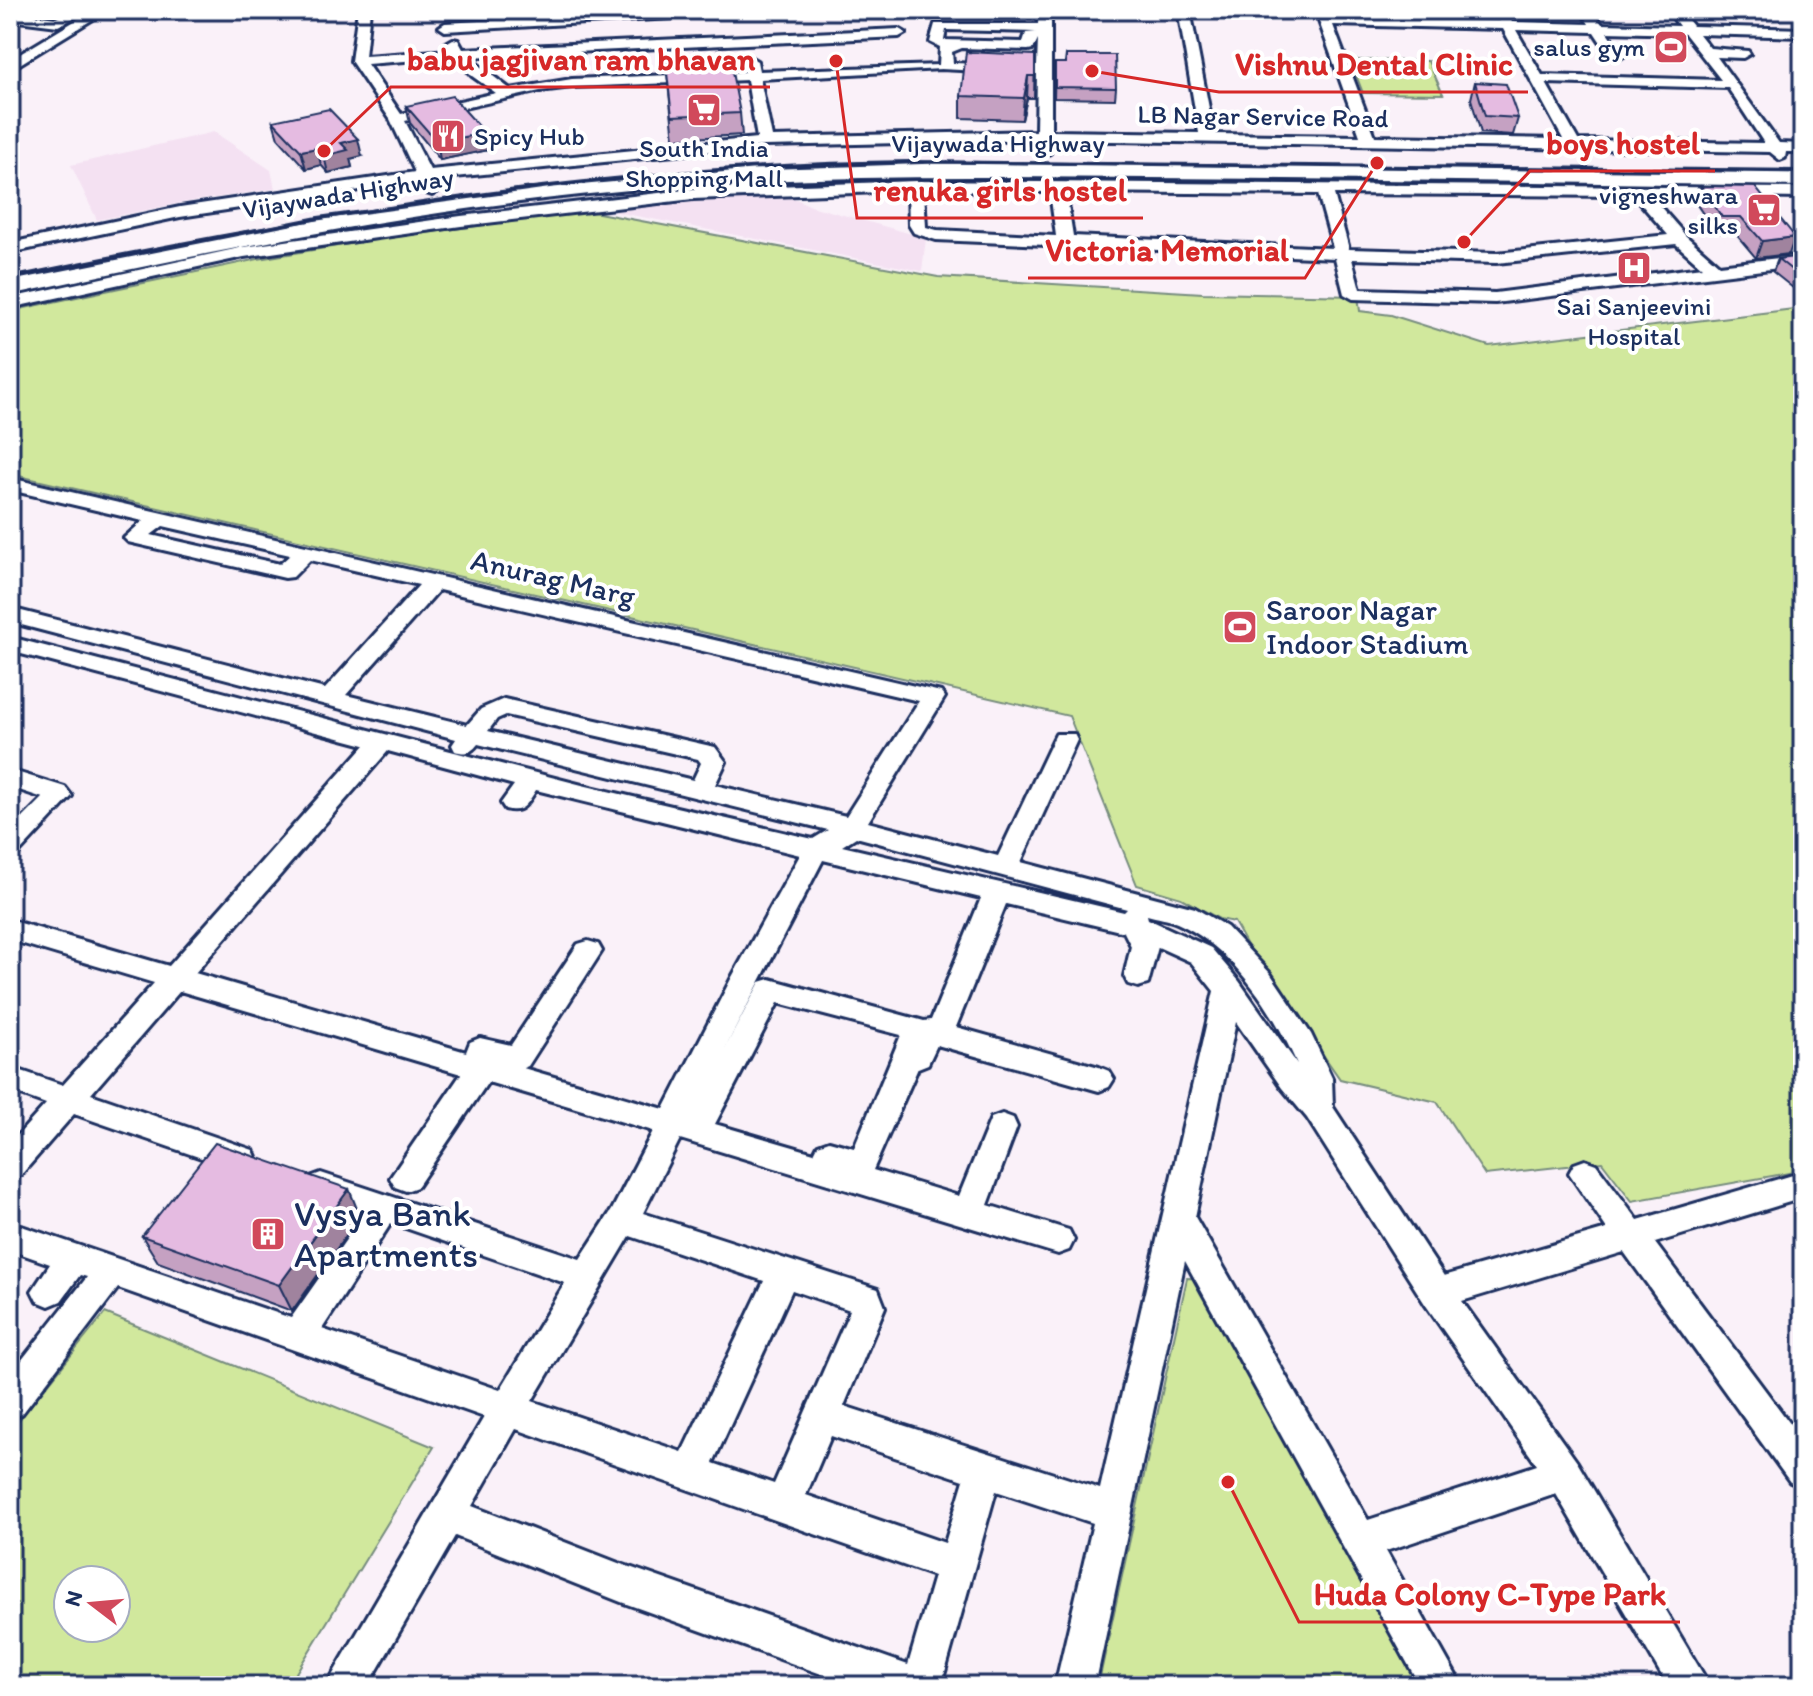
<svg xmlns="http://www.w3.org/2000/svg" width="1813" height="1696" viewBox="0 0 1813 1696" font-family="Itim,sans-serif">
<rect width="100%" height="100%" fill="#faf1f9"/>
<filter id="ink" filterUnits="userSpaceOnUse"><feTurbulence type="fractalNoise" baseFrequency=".0125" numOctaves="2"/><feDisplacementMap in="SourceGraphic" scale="16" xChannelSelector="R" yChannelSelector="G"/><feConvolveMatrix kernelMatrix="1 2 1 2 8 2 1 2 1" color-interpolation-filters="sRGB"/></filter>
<g filter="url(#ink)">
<g fill="#f4e1f2">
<polygon points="214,132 271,170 275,189 181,203 97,220 71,165"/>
<polygon points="785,194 811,206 926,238 922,271 595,208 692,198"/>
</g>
<g fill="#d1e89d" stroke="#768c7e" stroke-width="2" fill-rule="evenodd">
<polygon points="1350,60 1428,61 1443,94 1363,93"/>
<polygon points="588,211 938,277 1203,293 1358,296 1360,311 1391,315 1489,346 1803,308 1803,1167 1795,1172 1632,1201 1602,1162 1485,1175 1437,1102 1340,1079 1248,947 1234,922 1219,919 1181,898 1137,885 1069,716 10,474 10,311 258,259 380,239"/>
<polygon points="1187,1278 1207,1279 1422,1686 1098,1686"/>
<path d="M105,1313L434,1447L288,1686H10V1431ZM68,1580H116V1628H68Z"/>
</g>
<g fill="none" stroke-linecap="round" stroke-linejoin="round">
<g stroke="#1b2f5e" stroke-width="6">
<g id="minor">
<polygon points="74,10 86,12 58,26 10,20 10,12 56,18"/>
<polygon points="93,10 108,10 10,70 10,60"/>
<path d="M358,10H370L365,56L450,50L446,43L453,39L458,40L463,49L899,29L906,33L899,37L468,57L510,89L572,79L745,72L743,61L750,57L757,61L759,71L939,65L940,47L930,42L935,24H1038L1039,10H1051V131L1199,133L1178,10H1190L1214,134L1360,136L1315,10H1327L1330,17L1499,21L1496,16L1502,12L1507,13L1512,22L1589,24L1580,10H1592L1602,24L1679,26L1667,10H1680L1693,26L1803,29V37L1699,34L1710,48L1748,51L1750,54L1743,58L1717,57L1779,143L1803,144V152H1786L1785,158L1780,160L1770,152L1051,140L1050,153L1043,157L1036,153V140L765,146L434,179L440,190L432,195L426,193L420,181L180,217L10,253V243L180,207L415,172L390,119L351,61ZM1333,25L1503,29L1563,139L1375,136ZM946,30L1036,32L1026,33L1023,42L944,40ZM1516,30L1594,32L1612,59L1617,60L1624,56L1607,32L1685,34L1721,80L1542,75ZM1038,39L1037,66L953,63L952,52L962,48L1028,50L1033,49ZM455,57L472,76L496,93L401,114L367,64ZM941,69L1037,74L1036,131L772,137L760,79ZM747,80L757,138L430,170L405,121L540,91L572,87ZM1546,83L1728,88L1764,143L1578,140Z"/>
<polygon points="674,10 747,10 741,14 445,31 439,27 445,23"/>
<path d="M916,181L1803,188V198L1651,196L1686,236L1719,265L1803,255V265L1495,303L1353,299L1344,294L1335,258L936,240L914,233L909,225L908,191L693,199L461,226L244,257L10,308V298L244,247L461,216L693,189ZM924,191L1050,192L1056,236L937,230L926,227ZM1066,192L1318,194L1333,248L1073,236ZM1334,194L1634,196L1668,235L1496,253L1349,249ZM1676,244L1702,267L1495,293L1360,289L1352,259L1496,263Z"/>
<path d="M10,478L941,692L945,697L868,822L998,856L1053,740L1056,734H1074L1077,740L1021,862L1195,908L1227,927L1270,973L1311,1034L1332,1078L1333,1107L1444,1276L1607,1229L1569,1173L1574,1164L1585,1160L1596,1164L1638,1220L1803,1172V1198L1655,1243L1803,1441V1487L1790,1482L1624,1252L1462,1301L1577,1462L1710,1686H1668L1556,1494L1386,1551L1462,1686H1420L1185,1261L1095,1686H1055L1093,1523L996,1491L941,1686H855L621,1602L455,1536L368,1686H326L484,1417L118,1288L22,1414L10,1418V1375L87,1277L80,1275L61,1301L49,1306L37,1301L32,1291L50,1264L10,1250V1222L291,1318L364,1214L310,1195L305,1186L310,1177L321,1173L580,1259L612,1210L653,1131L488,1082L417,1187L406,1191L395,1187L390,1178L461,1074L180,991L91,1094L253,1150L257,1159L253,1168L242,1172L74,1114L21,1175L10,1179V1144L46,1104L10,1091V1067L63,1085L154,983L10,940V920L169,966L365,745L10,651V637L582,785L813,839L828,830L478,744C471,753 466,754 455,751L452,745L456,739L10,622V608L325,689L419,585L310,560L293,577L285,578L128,542L124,538L143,521L10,490ZM163,526L290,555L280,564L151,535ZM439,590L919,701L846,816L715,785L726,762L715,747L706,745L504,699L481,709L467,725L346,695ZM506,715L698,759L701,763L693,780L488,731L497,719ZM388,751L514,785L501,803L505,809C523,814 527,804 536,790L800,855L732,977L664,1109L523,1068L528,1066L602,951L598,944L588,941L578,944L511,1045L480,1038L470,1042L466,1052L195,973ZM856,837L1127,909L1124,912L842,846ZM823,860L981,898L931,1020L924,1021L770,979L760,982L723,1052ZM1006,904L1124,932L1131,946L1124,976L1128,984L1138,987L1148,984L1158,947L1191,962L1214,991L1100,1489L844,1406L885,1307L878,1289L643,1213L680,1139L1058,1254L1069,1250L1074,1240L1069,1230L988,1205L1017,1127L1013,1118L1002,1114L991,1118L959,1196L873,1170L918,1068L928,1064L937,1045L1099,1091L1109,1087L1114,1079L1109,1071L1099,1067L956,1027ZM1147,915C1157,918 1168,919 1177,923C1232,947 1274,1011 1297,1064L1239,981L1211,948L1148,919ZM778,1003L901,1035L854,1148L829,1141L818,1145L814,1153L715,1124ZM1236,1022L1282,1088L1307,1118L1425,1304L1537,1465L1368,1520L1195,1217ZM391,1223L565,1283L500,1390L322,1329ZM630,1236L764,1281L682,1452L532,1401ZM792,1290L850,1310L774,1484L713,1463ZM516,1429L934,1576L908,1665L621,1564L472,1506ZM831,1436L964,1480L945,1543L806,1495Z"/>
<polygon points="10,770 65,787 72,796 19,853 10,856 10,831 43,798 10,787"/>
</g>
</g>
<g stroke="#1b2f5e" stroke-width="6">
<path id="highway" d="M910,163L1803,172V186C1586,183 1368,179 1151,178C994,177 837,174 680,186C454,202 231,247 10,295V279C308,217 605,166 910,163Z"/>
</g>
<use href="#minor" fill="#fff" fill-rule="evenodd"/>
<use href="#highway" fill="#fff" fill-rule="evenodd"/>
<polyline stroke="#1b2f5e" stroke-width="3" points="414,205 553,186 751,168 937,162 1803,172"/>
<polyline stroke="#1b2f5e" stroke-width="4" points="10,279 318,218 429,203"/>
</g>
<g fill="#c5a1c2" stroke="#1b2f5e" stroke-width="2">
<polygon points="1035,55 1034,98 1027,98 1022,120 961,118 961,96"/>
<polygon points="1066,55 1116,88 1115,99 1054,98 1055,63 1065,63"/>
<polygon points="666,64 740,113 742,135 674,139"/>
<polygon points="1475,82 1518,118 1513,135 1481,133 1471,99"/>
<polygon points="406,106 488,150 440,160 410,123"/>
<polygon points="273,121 362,156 350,159 352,167 328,173 321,165 306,169 278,138"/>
<polygon points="1701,186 1789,254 1756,258 1735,233 1716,233 1695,202"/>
<polygon points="1803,256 1803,296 1773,272 1778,259"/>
<polygon points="360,1216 292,1311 158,1262 142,1236"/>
</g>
<g fill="#a0839e" stroke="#1b2f5e" stroke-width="2">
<polygon points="1028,76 1027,98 1022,120 1024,98"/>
<polygon points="485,133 488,150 440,160 437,142"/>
<polygon points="358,139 362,156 350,159 352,167 328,173 324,156 341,143"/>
<polygon points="317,148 321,165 306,169 301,151"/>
<polygon points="1795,237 1789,254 1756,258 1762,241"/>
<polygon points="349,1189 360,1216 292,1311 279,1285"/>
</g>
<g fill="#e5bbe1" stroke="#1b2f5e" stroke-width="2">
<polygon points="966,52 1035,55 1035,76 1028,76 1024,98 961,96"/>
<polygon points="1066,55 1115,55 1116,88 1055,87 1055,63 1066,63"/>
<polygon points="730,62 740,113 672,116 666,64"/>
<polygon points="1475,82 1506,84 1518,118 1485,116"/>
<polygon points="452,96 485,133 437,142 406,106"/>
<polygon points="329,109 358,139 341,143 348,150 324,156 317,148 301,151 273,121"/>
<polygon points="1701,186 1755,187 1795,237 1762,241 1741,217 1722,217"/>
<polygon points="1803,256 1803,279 1778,259"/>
<polygon points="215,1143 349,1189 279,1285 142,1236"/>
</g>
</g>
<defs>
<g id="stadium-square" transform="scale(1.8)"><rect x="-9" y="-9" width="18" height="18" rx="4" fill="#d1495b" stroke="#fff"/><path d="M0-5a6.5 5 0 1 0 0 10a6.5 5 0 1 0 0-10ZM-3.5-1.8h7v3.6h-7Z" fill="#fff"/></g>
<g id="supermarket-square" transform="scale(1.8)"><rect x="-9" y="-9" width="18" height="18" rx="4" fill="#d1495b" stroke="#fff"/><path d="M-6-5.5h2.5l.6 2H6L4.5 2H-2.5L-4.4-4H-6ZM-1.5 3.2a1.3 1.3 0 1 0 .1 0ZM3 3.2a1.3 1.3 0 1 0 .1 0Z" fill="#fff"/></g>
<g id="restaurant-square" transform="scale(1.8)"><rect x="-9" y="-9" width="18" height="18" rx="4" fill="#d1495b" stroke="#fff"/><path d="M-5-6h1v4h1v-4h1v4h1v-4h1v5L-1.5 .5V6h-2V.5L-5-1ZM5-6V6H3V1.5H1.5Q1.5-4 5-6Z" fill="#fff"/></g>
<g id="hospital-square" transform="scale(1.8)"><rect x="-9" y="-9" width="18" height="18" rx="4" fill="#d1495b" stroke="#fff"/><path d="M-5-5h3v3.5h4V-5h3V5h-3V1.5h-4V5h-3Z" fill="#fff"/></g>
<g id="building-square" transform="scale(1.8)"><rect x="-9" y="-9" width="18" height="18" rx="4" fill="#d1495b" stroke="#fff"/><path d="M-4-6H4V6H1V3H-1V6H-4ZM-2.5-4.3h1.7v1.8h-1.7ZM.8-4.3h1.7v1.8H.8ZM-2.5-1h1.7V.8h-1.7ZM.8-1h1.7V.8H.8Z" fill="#fff"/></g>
</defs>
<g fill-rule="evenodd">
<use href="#stadium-square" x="1671" y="47"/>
<use href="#supermarket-square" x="704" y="110"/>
<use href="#restaurant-square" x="448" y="136"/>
<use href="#supermarket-square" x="1764" y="210"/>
<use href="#hospital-square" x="1634" y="268"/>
<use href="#stadium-square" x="1240" y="627"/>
<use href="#building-square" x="268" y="1234"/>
</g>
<g text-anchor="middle" stroke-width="8" stroke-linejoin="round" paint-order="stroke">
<g font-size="26" fill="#1b2f5e" stroke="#fff" text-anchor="end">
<text x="1645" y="56">salus gym</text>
<text x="474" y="145" text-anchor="start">Spicy Hub</text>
<text x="704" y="157" text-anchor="middle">South India<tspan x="704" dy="30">Shopping Mall</tspan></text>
<text x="1738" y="204">vigneshwara<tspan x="1738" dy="30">silks</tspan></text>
<text x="1634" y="315" text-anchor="middle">Sai Sanjeevini<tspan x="1634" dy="30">Hospital</tspan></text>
</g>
<g font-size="26" fill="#1b2f5e" stroke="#fff">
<text transform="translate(1263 116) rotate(1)" y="9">LB Nagar Service Road</text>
<text x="998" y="152">Vijaywada Highway</text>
<text transform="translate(348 193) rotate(-9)" y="9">Vijaywada Highway</text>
</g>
<g font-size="30" fill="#1b2f5e" stroke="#fff">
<text transform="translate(553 578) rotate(13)" y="10">Anurag Marg</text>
</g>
<g font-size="30" fill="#1b2f5e" stroke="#fff" text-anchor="start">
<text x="1266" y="620">Saroor Nagar<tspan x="1266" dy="34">Indoor Stadium</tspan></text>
</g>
<g font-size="36" fill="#1b2f5e" stroke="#fff" text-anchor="start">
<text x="294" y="1226">Vysya Bank<tspan x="294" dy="41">Apartments</tspan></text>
</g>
</g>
<path fill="none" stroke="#d62828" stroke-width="3" d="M324 151L391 87H770M1092 71L1219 92H1528M1464 242L1530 171H1715M836 61L857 218H1143M1377 163L1305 278H1028M1228 1482L1299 1622H1680"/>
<g fill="#d62828" stroke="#fff" stroke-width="3">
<circle cx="324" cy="151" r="8"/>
<circle cx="1092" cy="71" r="8"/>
<circle cx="1464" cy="242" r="8"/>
<circle cx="836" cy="61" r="8"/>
<circle cx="1377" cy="163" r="8"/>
<circle cx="1228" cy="1482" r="8"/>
</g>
<g font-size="32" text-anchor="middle" font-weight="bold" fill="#d62828" stroke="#fff" stroke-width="8" stroke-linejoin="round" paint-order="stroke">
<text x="581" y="70">babu jagjivan ram bhavan</text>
<text x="1374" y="75">Vishnu Dental Clinic</text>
<text x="1623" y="154">boys hostel</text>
<text x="1000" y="201">renuka girls hostel</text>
<text x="1167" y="261">Victoria Memorial</text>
<text x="1490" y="1605">Huda Colony C-Type Park</text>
</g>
<rect width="1813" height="1696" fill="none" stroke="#fff" stroke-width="40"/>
<rect x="20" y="20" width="1773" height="1656" fill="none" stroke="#1b2f5e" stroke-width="3" filter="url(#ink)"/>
<g transform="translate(92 1604) rotate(286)"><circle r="38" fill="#ffffff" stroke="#a4acbf" stroke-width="2"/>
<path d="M0-6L14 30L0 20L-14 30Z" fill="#d1495b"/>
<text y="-12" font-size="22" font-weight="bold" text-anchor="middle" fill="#1b2f5e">N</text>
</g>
</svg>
